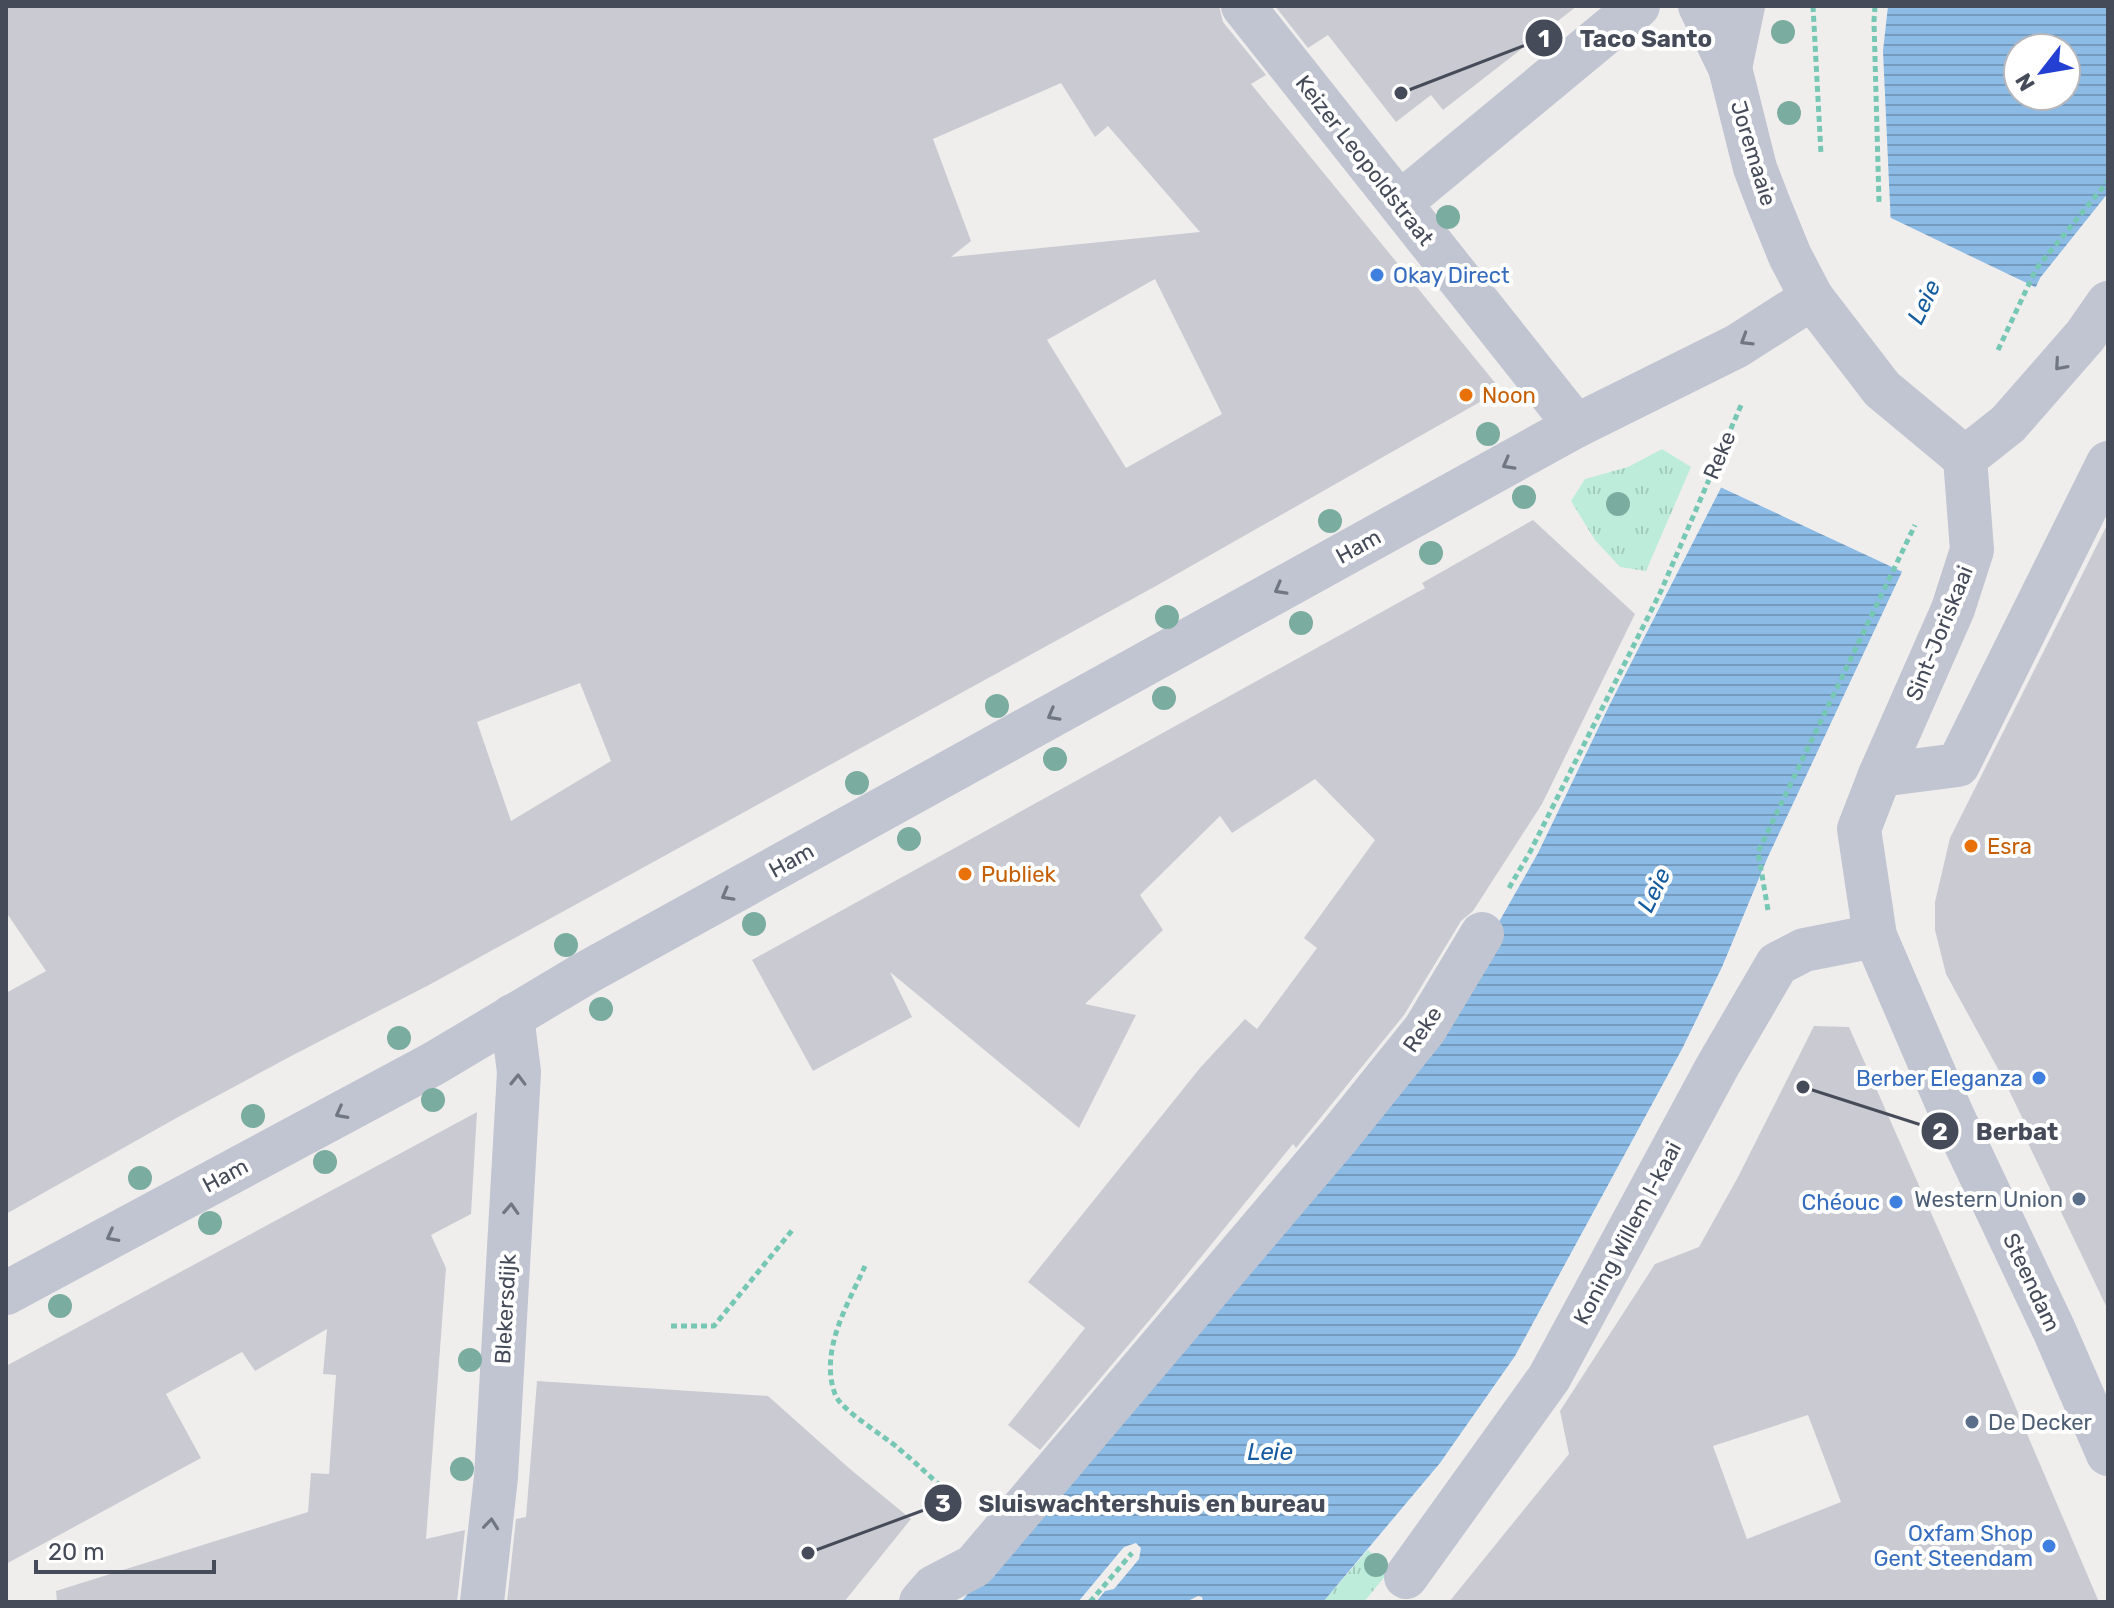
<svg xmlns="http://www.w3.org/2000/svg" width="2114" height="1608" viewBox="0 0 2114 1608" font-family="Rubik,sans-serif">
<defs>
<pattern id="grass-tufts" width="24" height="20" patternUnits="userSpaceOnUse" patternTransform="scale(2)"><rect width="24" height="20" fill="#bdecdb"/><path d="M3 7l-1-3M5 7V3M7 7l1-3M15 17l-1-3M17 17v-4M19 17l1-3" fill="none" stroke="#a4ccbe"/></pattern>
<pattern id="water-rules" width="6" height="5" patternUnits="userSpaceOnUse" patternTransform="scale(2)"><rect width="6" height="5" fill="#8cbbe6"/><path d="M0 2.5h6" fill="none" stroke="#749abd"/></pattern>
</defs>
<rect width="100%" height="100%" fill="#f0eeed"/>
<g fill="url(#grass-tufts)">
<polygon points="1662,449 1691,467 1646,571 1620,567 1595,540 1571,501 1585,479 1628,467"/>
<polygon points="1368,1550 1391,1569 1364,1602 1323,1602"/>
</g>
<path fill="url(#water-rules)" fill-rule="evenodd" d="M1888,6H2108V193L2040,278L1767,859L1722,967L1682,1049L1515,1356L1440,1463L1323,1602H1203L1202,1597L1198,1596L1186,1602H1096L1105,1591L1114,1589L1139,1559L1141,1548L1136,1543L1124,1547L1078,1602H961L1323,1177L1453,1003L1538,853L1609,706L1861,215L1891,227L1883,51ZM2018,48H2066V96H2018Z"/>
<polygon fill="#f0eeed" points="1862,211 1887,221 1887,216 2039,289 1907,574 1718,486 1858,212"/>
<g fill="#cacbd2" fill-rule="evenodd">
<path d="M6,6H1219L1223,22L1266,75L1251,84L1501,390L1156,586L429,985L295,1054L180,1116L6,1214V993L46,971L6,912ZM1061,83L1095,137L1108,126L1200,232L951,257L971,241L933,139ZM1155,279L1222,414L1126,468L1047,340ZM580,683L611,761L511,821L477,722Z"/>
<polygon points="1275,6 1577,6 1443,110 1431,95 1396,122 1328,35 1308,48"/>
<polygon points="1533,520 1635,614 1542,804 1473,911 1461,921 1404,1015 1296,1148 1293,1144 1158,1310 1040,1450 1008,1425 1085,1328 1028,1282 1200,1068 1245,1019 1257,1029 1317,948 1304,938 1375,840 1315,779 1232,833 1220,816 1140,895 1163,930 1085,1004 1136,1015 1079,1128 890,972 912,1017 813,1071 752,960 1425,588 1422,583"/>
<polygon points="2108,523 2108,1310 2025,1137 2030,1134 2003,1078 1946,974 1935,930 1935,902 1950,838"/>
<path d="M1814,1026L1849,1027L1974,1310L2099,1602H1449L1569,1454L1560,1411L1655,1264L1699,1247L1738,1177ZM1808,1415L1841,1502L1747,1539L1713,1446Z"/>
<polygon points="477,1112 471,1214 431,1235 446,1268 426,1539 465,1530 457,1602 57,1602 56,1591 308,1512 311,1473 329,1474 336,1375 323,1374 327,1329 255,1371 242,1352 166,1394 201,1458 6,1564 6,1366"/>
<polygon points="537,1381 768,1396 850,1469 911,1519 844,1602 507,1602 516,1519 526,1517"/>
</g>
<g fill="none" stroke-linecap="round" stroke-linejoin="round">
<g stroke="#77c7b5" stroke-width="5" stroke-dasharray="6 4" stroke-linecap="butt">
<polyline points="1813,6 1821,154"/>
<polyline points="1875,6 1874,21 1879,202"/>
<polyline points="1998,350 2036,269 2108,181"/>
<polyline points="1509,888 1530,852 1661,591 1742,403"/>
<polyline points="1768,910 1758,852 1915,525"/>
<path d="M865,1266C848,1304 819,1351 835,1394C840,1410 885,1436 899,1449C920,1466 939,1485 958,1503"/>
<polyline points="671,1326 714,1326 794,1228"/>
<polyline points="1090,1602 1132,1553"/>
</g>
<g stroke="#c1c5d1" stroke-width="44">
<polyline points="1243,6 1576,426"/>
<polyline points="1730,68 1743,6"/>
<polyline points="1400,203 1638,6"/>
<polyline points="2108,303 2085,336 2008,424 1965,458 1972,550 1953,609 1880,775 1859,829 1875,936 1953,1117 2054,1330 2108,1454"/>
<polyline points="1880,775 1958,765 2108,463"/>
<polyline points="6,1293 433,1064 584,974 1576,426 1737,346 1812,298 1790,256 1768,202 1755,168 1730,68 1700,6"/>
<polyline points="1406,1577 1549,1378 1717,1067 1777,964 1804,950 1875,936"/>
<polyline points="482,1602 496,1477 519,1072 512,1016"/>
<polyline points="921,1602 934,1587 974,1566 1339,1136 1425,1029 1482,934"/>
</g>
<polyline stroke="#c1c5d1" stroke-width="44" points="1812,298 1882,389 1965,458"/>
</g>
<g fill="#7baca0">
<circle cx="1783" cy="32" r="12"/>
<circle cx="1789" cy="113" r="12"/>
<circle cx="1448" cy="217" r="12"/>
<circle cx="1488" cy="434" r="12"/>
<circle cx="1524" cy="497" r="12"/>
<circle cx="1618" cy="504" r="12"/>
<circle cx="1330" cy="521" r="12"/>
<circle cx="1431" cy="553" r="12"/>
<circle cx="1167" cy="617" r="12"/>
<circle cx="1301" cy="623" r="12"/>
<circle cx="1164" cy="698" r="12"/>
<circle cx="997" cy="706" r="12"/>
<circle cx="1055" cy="759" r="12"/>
<circle cx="857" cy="783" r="12"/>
<circle cx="909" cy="839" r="12"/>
<circle cx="754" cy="924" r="12"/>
<circle cx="566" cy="945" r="12"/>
<circle cx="601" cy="1009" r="12"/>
<circle cx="399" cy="1038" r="12"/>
<circle cx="433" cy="1100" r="12"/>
<circle cx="253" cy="1116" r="12"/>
<circle cx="325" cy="1162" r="12"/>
<circle cx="140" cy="1178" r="12"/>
<circle cx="210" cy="1223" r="12"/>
<circle cx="60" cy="1306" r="12"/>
<circle cx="470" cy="1360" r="12"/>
<circle cx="462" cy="1469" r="12"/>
<circle cx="1376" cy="1565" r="12"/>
</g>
<defs><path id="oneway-chevron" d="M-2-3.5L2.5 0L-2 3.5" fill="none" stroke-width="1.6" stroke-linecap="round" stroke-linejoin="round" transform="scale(2)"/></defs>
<g stroke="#717683">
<use href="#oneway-chevron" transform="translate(1746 340) rotate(148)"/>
<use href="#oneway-chevron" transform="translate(2060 365) rotate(131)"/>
<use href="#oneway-chevron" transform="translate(1508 464) rotate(151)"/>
<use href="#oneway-chevron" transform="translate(1280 589) rotate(151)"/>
<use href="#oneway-chevron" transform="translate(1053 715) rotate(151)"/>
<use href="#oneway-chevron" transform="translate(727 895) rotate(151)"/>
<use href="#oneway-chevron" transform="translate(518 1080) rotate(-89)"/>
<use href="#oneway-chevron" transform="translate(341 1113) rotate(152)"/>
<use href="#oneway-chevron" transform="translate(511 1209) rotate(-87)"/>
<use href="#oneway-chevron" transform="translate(112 1236) rotate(152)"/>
<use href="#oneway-chevron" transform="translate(491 1524) rotate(-84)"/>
</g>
<g fill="#3f7fe0" stroke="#fff" stroke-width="3">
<circle cx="1377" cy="275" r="8"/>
<circle cx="2039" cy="1078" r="8"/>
<circle cx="1896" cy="1202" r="8"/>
<circle cx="2049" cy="1546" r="8"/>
</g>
<g fill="#e8710a" stroke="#fff" stroke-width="3">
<circle cx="1466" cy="395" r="8"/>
<circle cx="1971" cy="846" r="8"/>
<circle cx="965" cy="874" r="8"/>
</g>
<g fill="#5c6f8a" stroke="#fff" stroke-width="3">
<circle cx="2079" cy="1199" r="8"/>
<circle cx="1972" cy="1422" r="8"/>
</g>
<g text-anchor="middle" stroke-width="8" stroke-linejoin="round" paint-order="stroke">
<g font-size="22" fill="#464b59" stroke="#fff">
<text transform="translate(1754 153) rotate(73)" y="8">Joremaaie</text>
<text transform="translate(1365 160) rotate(52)" y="8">Keizer Leopoldstraat</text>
<text transform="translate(1719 455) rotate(-67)" y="8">Reke</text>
<text transform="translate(1358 546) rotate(-29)" y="8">Ham</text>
<text transform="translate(1939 633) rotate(-68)" y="8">Sint-Joriskaai</text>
<text transform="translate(791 860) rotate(-29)" y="8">Ham</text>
<text transform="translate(1422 1029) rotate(-55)" y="8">Reke</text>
<text transform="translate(225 1175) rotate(-28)" y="8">Ham</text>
<text transform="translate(1627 1233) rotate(-62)" y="8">Koning Willem I-kaai</text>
<text transform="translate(2032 1282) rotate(65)" y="8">Steendam</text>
<text transform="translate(505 1309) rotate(-87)" y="8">Blekersdijk</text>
</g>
<g font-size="22" fill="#366cbe" stroke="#fff" text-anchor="end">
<text x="1393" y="283" text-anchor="start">Okay Direct</text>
<text x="2023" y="1086">Berber Eleganza</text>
<text x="1880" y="1210">Chéouc</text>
<text x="2033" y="1541">Oxfam Shop<tspan x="2033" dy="25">Gent Steendam</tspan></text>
</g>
<g font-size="22" fill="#c56008" stroke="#fff" text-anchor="start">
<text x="1482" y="403">Noon</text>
<text x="1987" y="854">Esra</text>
<text x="981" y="882">Publiek</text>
</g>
<g font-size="22" fill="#4e5e75" stroke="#fff" text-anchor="end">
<text x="2063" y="1207">Western Union</text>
<text x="1988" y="1430" text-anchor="start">De Decker</text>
</g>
<g font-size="24" font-style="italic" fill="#145c9e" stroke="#fff">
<text transform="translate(1924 302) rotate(-64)" y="8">Leie</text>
<text transform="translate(1654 890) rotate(-64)" y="8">Leie</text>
<text x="1270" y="1460">Leie</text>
</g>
</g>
<path fill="none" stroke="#464b59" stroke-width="3" d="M1401 93L1544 38M1803 1087L1940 1131M808 1553L943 1503"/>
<g fill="#464b59" stroke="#fff" stroke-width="3">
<circle cx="1401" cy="93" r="8"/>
<circle cx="1803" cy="1087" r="8"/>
<circle cx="808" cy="1553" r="8"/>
<circle cx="1544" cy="38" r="20"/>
<circle cx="1940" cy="1131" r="20"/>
<circle cx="943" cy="1503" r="20"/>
</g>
<g font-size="24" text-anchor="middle" font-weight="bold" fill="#fff">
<text x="1544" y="47">1</text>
<text x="1940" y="1140">2</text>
<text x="943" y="1512">3</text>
</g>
<g font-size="24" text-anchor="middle" font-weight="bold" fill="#464b59" stroke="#fff" stroke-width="8" stroke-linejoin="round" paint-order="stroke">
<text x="1646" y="47">Taco Santo</text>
<text x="2017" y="1140">Berbat</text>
<text x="1152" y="1512">Sluiswachtershuis en bureau</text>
</g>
<rect width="2114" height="1608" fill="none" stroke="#464b59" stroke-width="16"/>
<g transform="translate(2042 72) rotate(239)"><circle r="38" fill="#ffffff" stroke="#b5b7bd" stroke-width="2"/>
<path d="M0-6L14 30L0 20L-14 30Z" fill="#2340d3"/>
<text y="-12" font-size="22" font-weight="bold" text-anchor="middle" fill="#464b59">N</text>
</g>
<path d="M36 1560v12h178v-12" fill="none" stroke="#464b59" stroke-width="4"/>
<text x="48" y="1560" font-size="24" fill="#464b59" stroke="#ffffff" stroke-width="6" paint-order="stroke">20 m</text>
</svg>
